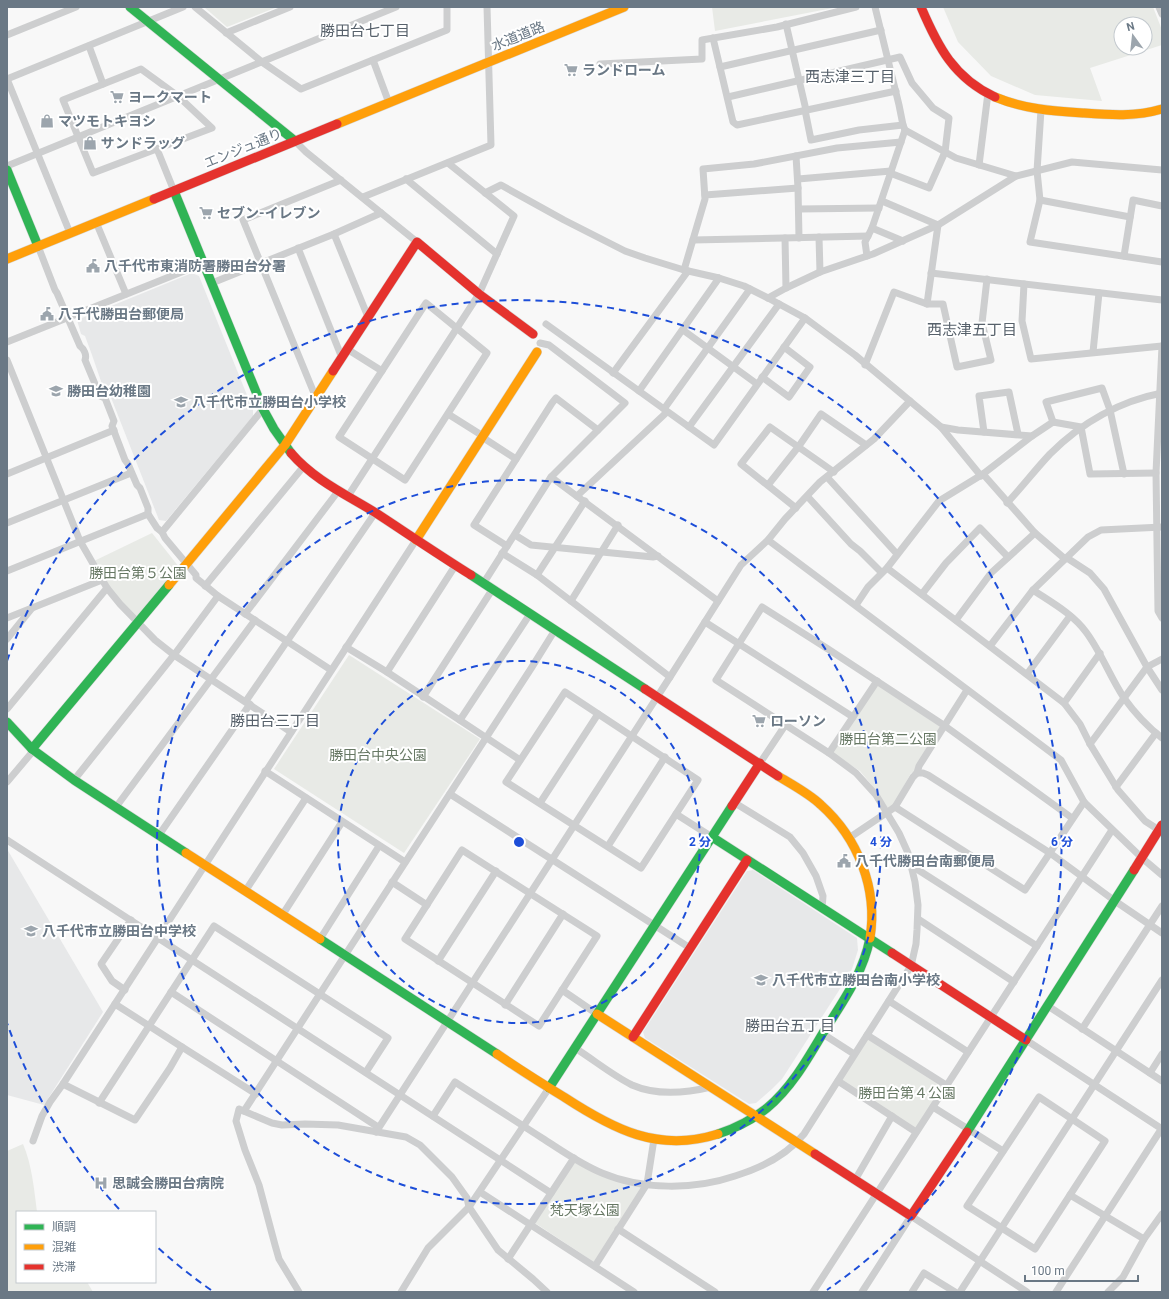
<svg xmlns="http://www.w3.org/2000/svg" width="1169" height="1299" viewBox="0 0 1169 1299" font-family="Roboto,'Noto Sans JP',sans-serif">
<rect width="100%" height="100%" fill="#f8f8f8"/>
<g fill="#e7e8e9">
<polygon points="192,273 199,276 253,410 253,416 166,521 159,520 110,395 105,393 92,355 85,336 81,334 77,320"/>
<polygon points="7,849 103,1012 44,1105 7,1095"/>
<polygon points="753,870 857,938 858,950 852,969 838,992 782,1079 772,1089 756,1103 749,1104 645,1038 643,1032 747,871"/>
</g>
<g fill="#e8eae6" fill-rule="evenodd">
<polygon points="204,7 277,7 227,27"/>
<polygon points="712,7 838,7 715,31"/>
<path d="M943,7H1153L1162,30V45L1090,68L1102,101L1035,95L991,76L958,42ZM1121,24H1145V48H1121Z"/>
<polygon points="152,533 179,567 138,620 108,587 94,561"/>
<polygon points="349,655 480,739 404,853 274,769"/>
<polygon points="878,685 940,727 916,772 911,773 894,804 887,808 870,783 860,771 832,753"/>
<polygon points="867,1035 946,1085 916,1132 838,1081"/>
<path d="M23,1144C32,1165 34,1189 37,1212H17V1282H87L93,1292H7V1151Z"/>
<polygon points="575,1161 644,1186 594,1262 535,1223"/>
</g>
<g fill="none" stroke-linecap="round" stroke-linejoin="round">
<g stroke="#d5d6d6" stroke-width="10">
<g id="fast">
<polyline points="130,7 295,141"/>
<polyline points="7,170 38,246"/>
<polyline points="174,191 263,409 274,429 291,453"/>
<polyline points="471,575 645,689"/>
<polyline points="7,722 32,749 74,780 186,853"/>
<polyline points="32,749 169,585"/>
<polyline points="712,837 892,953"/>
<polyline points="320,939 497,1054"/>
<polyline points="549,1088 732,806"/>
<polyline points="967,1132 1134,870"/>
<path d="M718,1134C736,1128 752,1120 767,1108C791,1088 807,1060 823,1033C842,1003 863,974 870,938"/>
</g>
</g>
<g stroke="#d5d6d6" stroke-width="10">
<g id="slow">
<path d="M995,97C1024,109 1052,111 1083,113C1110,115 1135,117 1162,109"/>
<polyline points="337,124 624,7"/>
<polyline points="7,259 154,199"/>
<polyline points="416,540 537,352"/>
<polyline points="169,585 285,445 333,371"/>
<path d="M778,776C791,784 810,794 821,805C858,838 878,889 870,938"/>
<polyline points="186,853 320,939"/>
<polyline points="597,1014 815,1154"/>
<path d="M497,1054C519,1069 541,1083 564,1097C613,1129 658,1153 718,1134"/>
</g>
</g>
<g stroke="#d5d6d6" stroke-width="10">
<g id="jam">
<path d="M921,7C938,47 954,78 995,97"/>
<polyline points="154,199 337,124"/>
<polyline points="333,371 417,242 479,294 533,334"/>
<path d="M291,453C314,480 347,495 376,513C408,534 439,555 471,575"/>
<polyline points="645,689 778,776"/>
<polyline points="732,806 760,763"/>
<polyline points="1134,870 1162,825"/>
<polyline points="892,953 1026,1040"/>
<polyline points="633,1037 747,860"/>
<polyline points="815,1154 911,1216 967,1132"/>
</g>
</g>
<g stroke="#cdcecf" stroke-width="7">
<polyline points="195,7 262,62 301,89 447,30 447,7"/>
<polyline points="875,7 899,105 903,125 905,130 956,158 1016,176"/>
<polyline points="1159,7 1162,14"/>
<polyline points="786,24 806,110"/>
<polyline points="226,33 290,7"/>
<polyline points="7,35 76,7"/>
<polyline points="713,38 733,122 737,125 896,91"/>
<polyline points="89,46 103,84"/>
<polyline points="373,60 389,103"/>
<polyline points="600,64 702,59 702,40 777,27 856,7"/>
<polyline points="720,67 881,30"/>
<polygon points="141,69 178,96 212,128 93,173 63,100"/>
<polyline points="7,79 183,7"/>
<polyline points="7,79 70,233"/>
<polyline points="728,97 900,57 912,83 933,108 949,118 945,152 929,188 890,173"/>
<polyline points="805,110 811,140 859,130 903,125"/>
<polyline points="1041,110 1037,171 1040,200 1030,242 1162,262"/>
<polyline points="295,141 306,152 417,242"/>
<polyline points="157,149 174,191"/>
<polyline points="796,156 798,188 799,238"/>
<polyline points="979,165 988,93"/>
<polyline points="7,166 396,7"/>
<polyline points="406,179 497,254"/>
<polyline points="798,179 891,171"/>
<polyline points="485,193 501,185 564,220 625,251 645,258 684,270 719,278 744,286 768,298 805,318 855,355 941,427 981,476"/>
<polyline points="705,195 798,188"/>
<polyline points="363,197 491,145 487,7"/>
<polyline points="1040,200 1130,217"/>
<polyline points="882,201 938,225 927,304"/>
<polyline points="799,209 879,208"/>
<polyline points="96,222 126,294"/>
<polyline points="872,228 903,241"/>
<polyline points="334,234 368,317"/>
<polyline points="819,237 820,272"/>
<polyline points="785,238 786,288"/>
<polyline points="693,240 868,236"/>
<path d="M38,246L55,290L57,293L80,346C84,349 87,355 85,360L100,396L105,398L114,421L112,426L125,460L128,464L137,485L140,488L148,508V514L157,528L162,532L165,538L196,575V578L218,596L331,670"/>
<polyline points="298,248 342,358"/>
<polyline points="867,256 865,242 872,228 905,130"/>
<polyline points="1124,256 1133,200 1162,206"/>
<polyline points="684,270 705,199 703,169 754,164 837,148 901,142"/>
<polyline points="931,273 1162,300"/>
<polyline points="212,283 334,234 381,213"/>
<polyline points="1024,284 1022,321 1031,359 1162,346"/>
<polyline points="768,298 786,288 820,272 873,254 938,225 1016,176 1072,162 1162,170"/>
<polygon points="426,303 487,353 405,480 339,437"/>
<polyline points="546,324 714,445 805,318"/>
<polyline points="683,330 757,384"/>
<polyline points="7,342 204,263"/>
<polyline points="1162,346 1156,473 1158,611 1162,618"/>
<polyline points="347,349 382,371"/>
<polyline points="1093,352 1099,293"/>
<polyline points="7,360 80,541 107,588 120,604 155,640 174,655 291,732"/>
<polyline points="865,365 894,292 927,304 943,304 957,367 991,360 982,323 987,279"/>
<polyline points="613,373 688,271"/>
<polyline points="762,377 789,397 810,367 784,347"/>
<polyline points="639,391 719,278"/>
<polyline points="316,398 243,220 341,180"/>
<polyline points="664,409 750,289"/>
<polyline points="448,414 483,436"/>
<polyline points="1053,422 1046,402 1102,388 1110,410 1124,474"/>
<polyline points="689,427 779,304"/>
<polyline points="941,427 958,430 1032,436 1053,422 1081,427 1090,474 1156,473"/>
<polyline points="984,432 979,396 1009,392 1018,434"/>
<polyline points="482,437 516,459"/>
<polyline points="7,474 114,430"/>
<polyline points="983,474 1035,533 1065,559"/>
<polyline points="551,477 718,601"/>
<polyline points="827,477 897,554"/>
<polyline points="768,485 799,446 821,414 866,445"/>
<polyline points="348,496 479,294 514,216 448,163"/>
<polyline points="577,496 667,412"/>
<polyline points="808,497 851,544 860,551 881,572"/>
<path d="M1007,503C1022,487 1035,470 1050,454C1081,423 1120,401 1162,393"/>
<polyline points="796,508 741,464 770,427 834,472"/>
<polyline points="7,523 131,473"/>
<polyline points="162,532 263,409"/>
<polyline points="515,535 531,545 653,557 658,556"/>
<polyline points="768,540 1061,760 1084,802 1142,858 1162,875"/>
<polyline points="507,546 474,525 552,403 556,398 598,430"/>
<polyline points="502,553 537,575 670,677"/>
<polyline points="1067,558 1090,573 1104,589 1147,667 1162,690"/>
<polyline points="887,568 1064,703 1080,724 1090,744 1118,790 1145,821 1162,832"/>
<polyline points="7,571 148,514"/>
<polyline points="537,575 585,501"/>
<polyline points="483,584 551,477 625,403 549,345 540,343"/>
<polyline points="205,586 304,466"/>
<path d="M1033,590C1051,602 1073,614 1086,632C1101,652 1110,677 1124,698C1134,712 1148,727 1162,738"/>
<polyline points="922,594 946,563 980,528 1008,557"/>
<polyline points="571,601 618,525"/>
<polyline points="856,605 868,587 887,568 939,501 983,474 1032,436"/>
<polyline points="245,614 339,490"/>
<polyline points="7,618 102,580"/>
<polyline points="956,620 991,573 1035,533"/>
<polyline points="705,622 853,717"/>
<polyline points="7,639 32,608"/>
<polyline points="990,646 1033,590 1088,537 1101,530 1162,527"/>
<polyline points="346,647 387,672 520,760"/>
<polyline points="387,672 455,566"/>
<polyline points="1027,674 1070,616"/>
<polygon points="565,692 698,780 641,868 506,782"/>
<polyline points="423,697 492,590"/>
<polyline points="246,701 375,513"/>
<polyline points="1064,703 1100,653"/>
<polyline points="7,709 107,588"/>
<polyline points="460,720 530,614"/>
<polyline points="1090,744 1147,667 1162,659"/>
<polyline points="829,753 877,681"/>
<polyline points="760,763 786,724"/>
<polyline points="265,771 405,862"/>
<polyline points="917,773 923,773 928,775 1050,853 1115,901 1162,933"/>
<polyline points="74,780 174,655 218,596"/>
<polyline points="7,782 34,750"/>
<polyline points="1116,787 1156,733"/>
<polyline points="450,794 690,948"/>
<polyline points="540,803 598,714"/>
<polyline points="735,803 790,837 803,853 816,876 823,896 822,909"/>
<polyline points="116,807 255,620"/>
<polyline points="895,807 1025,890 1084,802"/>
<polyline points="676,814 712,837"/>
<polyline points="159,835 250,704"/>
<polyline points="849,838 895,807 913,777 917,773 919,766 967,690"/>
<polyline points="7,840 551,1193"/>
<polyline points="608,846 665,757"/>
<polygon points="462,850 597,936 539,1026 405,939"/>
<polyline points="912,866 1037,946"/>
<polyline points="392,882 427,905"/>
<polyline points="246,890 306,798"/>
<polyline points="283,914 342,822"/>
<polyline points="918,919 1014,982"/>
<polyline points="320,939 379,846"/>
<polyline points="438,961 496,871"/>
<polyline points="125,990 112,981 101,964 131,920"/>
<polyline points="562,990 597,1014"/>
<polyline points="171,992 378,1127"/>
<polyline points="889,1001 968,1052"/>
<polyline points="115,1004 182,1047"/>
<polyline points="505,1005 563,914"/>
<polyline points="1048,1006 1162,1081"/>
<polyline points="1082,1029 1162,906"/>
<polyline points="823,1034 854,1054"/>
<polyline points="867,1035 946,1085"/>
<polyline points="1026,1040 1162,1129"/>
<path d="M575,1048C594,1060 612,1075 632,1085C657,1096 686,1093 711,1087"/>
<polyline points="1150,1073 1162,1054"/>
<polyline points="838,1081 916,1132"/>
<polyline points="256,1094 182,1047 170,1068 135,1120 63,1084 416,540"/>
<polygon points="1039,1097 1105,1141 1035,1249 967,1206"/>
<polyline points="99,1103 214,926 388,1038 366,1072"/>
<polyline points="933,1107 1003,1151"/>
<polyline points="244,1111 532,667 555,630"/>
<path d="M433,1116L455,1082C484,1101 513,1119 542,1138C561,1150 580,1164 602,1173C642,1190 694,1190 735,1176C761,1168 787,1155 804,1134L911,966L916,944L917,930L918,905L915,882L908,853L899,833L876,795L856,773L829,753L716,680L762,607L828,649L945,726L1072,818"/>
<polyline points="376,1132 670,677 741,565 768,540 785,519 820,482 874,439 910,401"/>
<polyline points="33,1141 42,1116 50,1102 63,1084"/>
<polyline points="855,1180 892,1116"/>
<polyline points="480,1192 634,1292"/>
<polyline points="1070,1195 1144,1239"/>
<polyline points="618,1229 715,1292"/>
<polyline points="508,1259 574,1158"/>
<polyline points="595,1266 647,1184 654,1139"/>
<polyline points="299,1292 279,1259 275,1245 259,1185 245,1150 236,1121 239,1109 272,1123 282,1125 305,1124 338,1125 406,1137 420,1145 452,1177 467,1198 469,1207 498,1250 533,1279 547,1292"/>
<polyline points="401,1292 428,1248 469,1207 549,1088"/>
<polyline points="813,1292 1112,830"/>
<polyline points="862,1292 911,1216 1027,1292"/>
<polyline points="912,1292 924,1273 955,1292"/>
<polyline points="960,1292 1162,980"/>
<polyline points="1056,1292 1162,1128"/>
<polyline points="1108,1292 1123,1277 1144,1239 1162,1214"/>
</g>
<use href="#fast" stroke="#30b455" stroke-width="9"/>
<use href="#slow" stroke="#ff9f0a" stroke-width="9"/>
<use href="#jam" stroke="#e5322d" stroke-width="9"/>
</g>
<g fill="none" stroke="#1d4ed8" stroke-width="2" stroke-dasharray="7 5">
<circle cx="519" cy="842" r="181"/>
<circle cx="519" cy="842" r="362"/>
<path d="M211 1290A543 543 0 0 1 156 1246M119 1209A543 543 0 0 1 7 1023M7 661A543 543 0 1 1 827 1290"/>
</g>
<defs>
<g id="supermarket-bare" transform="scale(1.08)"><path d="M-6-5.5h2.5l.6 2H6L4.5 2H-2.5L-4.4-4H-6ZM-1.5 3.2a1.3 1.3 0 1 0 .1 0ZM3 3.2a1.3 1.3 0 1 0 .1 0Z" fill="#9ca5ad" stroke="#fff" stroke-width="2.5" paint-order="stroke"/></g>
<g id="shop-bare" transform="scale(1.08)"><path d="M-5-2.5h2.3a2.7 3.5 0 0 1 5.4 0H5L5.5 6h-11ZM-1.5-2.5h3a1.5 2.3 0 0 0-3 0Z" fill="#9ca5ad" stroke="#fff" stroke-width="2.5" paint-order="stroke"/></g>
<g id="civic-bare" transform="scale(1.08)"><path d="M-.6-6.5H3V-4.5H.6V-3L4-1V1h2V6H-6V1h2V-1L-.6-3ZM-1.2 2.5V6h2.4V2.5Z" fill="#9ca5ad" stroke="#fff" stroke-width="2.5" paint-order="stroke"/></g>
<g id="school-bare" transform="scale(1.08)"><path d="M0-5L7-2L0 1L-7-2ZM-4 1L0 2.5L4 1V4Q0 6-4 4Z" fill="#9ca5ad" stroke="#fff" stroke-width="2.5" paint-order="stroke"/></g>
<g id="hospital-bare" transform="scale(1.08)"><path d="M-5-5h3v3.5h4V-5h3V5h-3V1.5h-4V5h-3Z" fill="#9ca5ad" stroke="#fff" stroke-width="2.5" paint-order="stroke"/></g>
</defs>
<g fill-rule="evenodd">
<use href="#supermarket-bare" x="571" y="70"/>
<use href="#supermarket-bare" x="117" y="97"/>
<use href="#shop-bare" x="47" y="121"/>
<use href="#shop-bare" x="90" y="143"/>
<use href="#supermarket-bare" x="206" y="213"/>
<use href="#civic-bare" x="93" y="266"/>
<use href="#civic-bare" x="47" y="314"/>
<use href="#school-bare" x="56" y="391"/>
<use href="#school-bare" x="181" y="402"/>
<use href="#supermarket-bare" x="759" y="721"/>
<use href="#civic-bare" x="844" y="861"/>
<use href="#school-bare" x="31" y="931"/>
<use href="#school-bare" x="761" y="980"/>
<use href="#hospital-bare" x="101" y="1183"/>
</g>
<g text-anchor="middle" stroke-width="4" stroke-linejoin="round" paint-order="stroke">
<g font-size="14" fill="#6a7885" stroke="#fff">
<text transform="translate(518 36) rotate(-22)" y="5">水道道路</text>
<text transform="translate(243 148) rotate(-22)" y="5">エンジュ通り</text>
</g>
<g font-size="14" font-weight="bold" fill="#6a7885" stroke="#fff" text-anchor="start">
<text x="582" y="75">ランドローム</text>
<text x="128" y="102">ヨークマート</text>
<text x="58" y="126">マツモトキヨシ</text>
<text x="101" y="148">サンドラッグ</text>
<text x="217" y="218">セブン-イレブン</text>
<text x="104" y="271">八千代市東消防署勝田台分署</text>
<text x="58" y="319">八千代勝田台郵便局</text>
<text x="67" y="396">勝田台幼稚園</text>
<text x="192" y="407">八千代市立勝田台小学校</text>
<text x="770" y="726">ローソン</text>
<text x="855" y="866">八千代勝田台南郵便局</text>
<text x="42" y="936">八千代市立勝田台中学校</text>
<text x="772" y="985">八千代市立勝田台南小学校</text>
<text x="112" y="1188">思誠会勝田台病院</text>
</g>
<g font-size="14" fill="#677864" stroke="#fff">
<text x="138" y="578">勝田台第５公園</text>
<text x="888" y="744">勝田台第二公園</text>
<text x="378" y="760">勝田台中央公園</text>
<text x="907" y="1098">勝田台第４公園</text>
<text x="585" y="1215">梵天塚公園</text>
</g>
<g font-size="15" fill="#57616b" stroke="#fff">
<text x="365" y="36">勝田台七丁目</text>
<text x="850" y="82">西志津三丁目</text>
<text x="972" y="335">西志津五丁目</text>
<text x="275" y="726">勝田台三丁目</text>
<text x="790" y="1031">勝田台五丁目</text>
</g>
</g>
<circle cx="519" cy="842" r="6" fill="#1d4ed8" stroke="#fff" stroke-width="2"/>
<g font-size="12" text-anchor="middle" font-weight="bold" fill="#1d4ed8" stroke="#fff" stroke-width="4" stroke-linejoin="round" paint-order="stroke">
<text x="700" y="846">2 分</text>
<text x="881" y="846">4 分</text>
<text x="1062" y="846">6 分</text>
</g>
<rect width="1169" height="1299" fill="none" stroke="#6a7885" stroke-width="16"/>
<rect x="16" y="1211" width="140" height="72" fill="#ffffff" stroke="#c3c9ce"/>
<rect x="24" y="1224" width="20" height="6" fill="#30b455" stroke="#c3c9ce"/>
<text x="52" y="1231" font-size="12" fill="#6a7885">順調</text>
<rect x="24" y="1244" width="20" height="6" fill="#ff9f0a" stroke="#c3c9ce"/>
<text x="52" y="1251" font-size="12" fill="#6a7885">混雑</text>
<rect x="24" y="1264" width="20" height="6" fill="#e5322d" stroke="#c3c9ce"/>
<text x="52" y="1271" font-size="12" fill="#6a7885">渋滞</text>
<g transform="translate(1133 36) rotate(345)"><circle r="19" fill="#ffffff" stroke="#c3c9ce"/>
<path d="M0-3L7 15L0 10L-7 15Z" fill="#9ca5ad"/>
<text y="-6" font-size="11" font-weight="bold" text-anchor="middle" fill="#6a7885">N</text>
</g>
<path d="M1025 1275v6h113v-6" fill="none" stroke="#6a7885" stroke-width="2"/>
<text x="1031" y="1275" font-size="12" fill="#6a7885" stroke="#ffffff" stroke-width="3" paint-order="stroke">100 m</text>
</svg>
